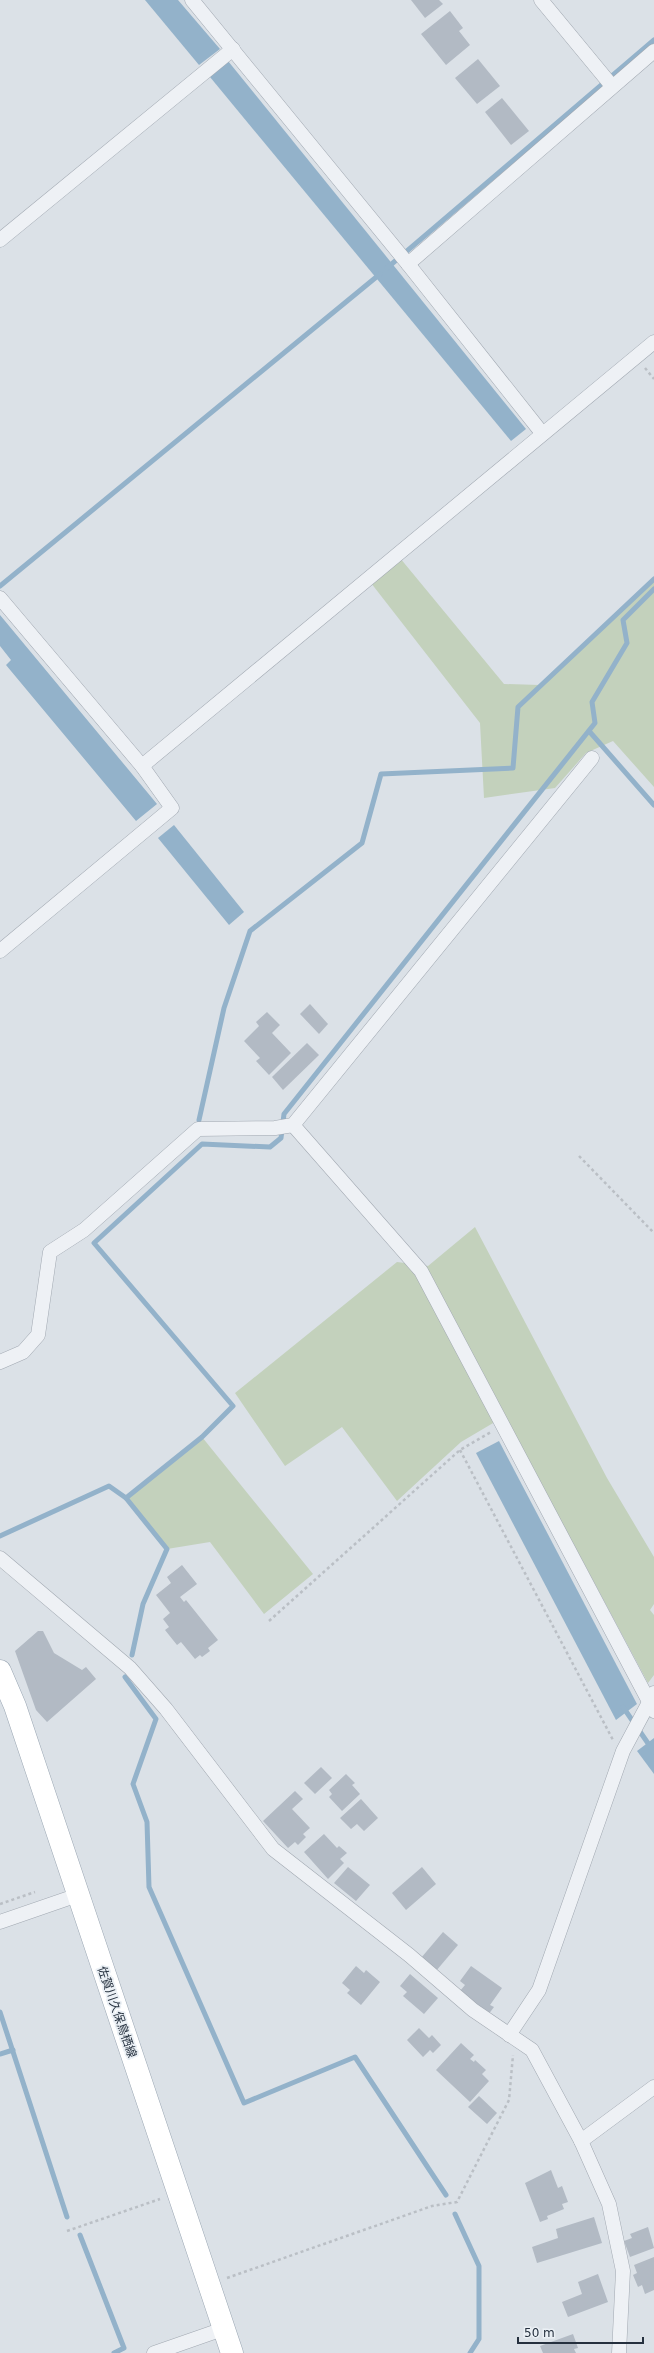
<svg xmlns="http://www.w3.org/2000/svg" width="654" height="2353" viewBox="0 0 654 2353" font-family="'DejaVu Sans','Noto Sans JP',sans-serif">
<rect width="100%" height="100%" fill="#dbe1e7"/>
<g fill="#c3d1bc">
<polygon points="400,558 504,684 540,685 654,579 654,787 613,741 586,753 555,788 484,798 480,723 371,583"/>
<polygon points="475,1227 607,1478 654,1557 654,1604 650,1610 654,1615 654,1675 648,1683 505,1416 461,1442 397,1501 342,1427 285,1466 235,1393 397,1262 428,1266"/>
<polygon points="202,1437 313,1574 264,1614 210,1542 167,1549 126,1498"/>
</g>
<g fill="#93b2ca">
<polygon points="145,0 178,0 220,49 199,65"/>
<polygon points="228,61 526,429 511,441 210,77"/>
<polygon points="0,615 157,804 136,821 6,665 11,660 0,646"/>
<polygon points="174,825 244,912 229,925 158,838"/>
<polygon points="499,1441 637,1704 616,1720 476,1453"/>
<polygon points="654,1738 654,1774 637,1751"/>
</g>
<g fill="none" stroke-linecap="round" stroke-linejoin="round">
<g stroke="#93b2ca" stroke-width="5">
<polyline points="387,268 654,40"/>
<polyline points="0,586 380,274"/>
<polyline points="589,731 654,805"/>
<polyline points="199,1120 224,1008 250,931 362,843 381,774 513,768 518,707 654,579"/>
<polyline points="126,1498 167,1549 143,1604 132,1655"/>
<polyline points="0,1536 109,1486 126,1498 202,1437 233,1406 94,1243 202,1144 270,1147 281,1138 284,1114 595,723 592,702 627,643 623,620 654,589"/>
<polyline points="125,1677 156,1719 133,1784 147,1822 149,1887 244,2103 355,2057 446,2195"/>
<polyline points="623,1707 654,1752"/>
<polyline points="0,2012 67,2217"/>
<polyline points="0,2054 13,2050"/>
<polyline points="455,2214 479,2266 479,2339 470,2353"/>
<polyline points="80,2235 124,2348 114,2353"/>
</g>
</g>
<g fill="#b2bac4">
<polygon points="411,0 439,0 443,4 425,18"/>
<polygon points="450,11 463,28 459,31 470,45 446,65 421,34"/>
<polygon points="478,59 500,86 477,104 455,78"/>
<polygon points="502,98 529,131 511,145 485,112"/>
<polygon points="310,1004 328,1024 319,1034 300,1014"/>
<polygon points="267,1012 280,1025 272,1033 291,1053 269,1075 256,1061 260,1058 244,1041 259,1026 256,1022"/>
<polygon points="307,1043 319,1055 283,1090 272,1077"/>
<polygon points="182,1565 197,1584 180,1597 184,1602 186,1600 218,1640 208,1648 210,1651 202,1657 200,1655 195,1659 181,1642 177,1645 165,1630 169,1627 163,1619 170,1613 156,1595 171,1583 167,1577"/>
<polygon points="38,1631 43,1631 54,1653 82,1670 86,1667 96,1679 47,1722 36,1710 15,1651"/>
<polygon points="321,1767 332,1778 315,1794 304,1783"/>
<polygon points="346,1774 355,1783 352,1785 360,1794 342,1811 329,1797 332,1794 329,1790"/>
<polygon points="295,1791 303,1799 292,1809 310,1828 303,1834 306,1837 298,1845 295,1842 288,1848 263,1821"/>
<polygon points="361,1799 378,1818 364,1831 357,1824 351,1829 340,1818"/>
<polygon points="324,1834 337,1848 339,1846 347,1853 340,1859 344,1863 328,1879 304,1852"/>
<polygon points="348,1867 370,1885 356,1901 334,1883"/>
<polygon points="422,1867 436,1884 406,1910 392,1893"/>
<polygon points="443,1932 458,1945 436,1971 421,1958"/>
<polygon points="356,1966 364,1973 366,1970 380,1982 361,2005 347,1993 350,1990 342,1983"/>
<polygon points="471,1966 502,1988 490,2005 494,2007 488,2015 467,2001 469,1997 460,1991 465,1985 460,1981"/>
<polygon points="410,1974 438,1998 424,2014 403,1996 407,1992 400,1986"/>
<polygon points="419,2028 429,2038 432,2035 441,2045 433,2053 430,2050 423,2057 407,2040"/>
<polygon points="461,2043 474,2055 470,2059 474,2062 475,2060 486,2070 482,2074 489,2081 470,2102 436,2070"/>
<polygon points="479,2096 497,2113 487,2124 468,2107"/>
<polygon points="551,2170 558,2188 562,2186 568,2202 562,2204 564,2209 547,2216 548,2219 540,2222 525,2183"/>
<polygon points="594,2217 602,2243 537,2263 532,2247 558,2238 556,2229"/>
<polygon points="648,2227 654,2248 630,2257 624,2241 632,2238 630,2234"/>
<polygon points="654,2257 654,2290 645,2294 642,2285 638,2287 633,2275 637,2273 634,2265"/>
<polygon points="598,2274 608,2302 568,2317 562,2302 582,2294 578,2282"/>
<polygon points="573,2334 578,2348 574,2349 576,2353 543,2353 540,2346"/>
</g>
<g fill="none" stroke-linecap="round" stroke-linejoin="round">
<g stroke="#a1a8b1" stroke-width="15">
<g id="street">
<polyline points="192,0 408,264 542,433"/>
<polyline points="541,0 612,86"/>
<polyline points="0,240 233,49"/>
<polyline points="408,264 654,51"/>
<polyline points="0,598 142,766 172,808 0,951"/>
<polyline points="142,766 654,342"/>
<polyline points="293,1125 421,1271 654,1711"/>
<polyline points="0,1362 23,1352 38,1335 50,1252 84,1230 198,1129 275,1128 293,1125 592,758"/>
<polyline points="0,1558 130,1668 166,1709 273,1849 409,1955 473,2010 532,2050 581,2141 609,2204 623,2271 619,2353"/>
<polyline points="0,1922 78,1895"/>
<polyline points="509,2035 539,1990 623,1751 654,1693"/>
<polyline points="581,2141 654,2087"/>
<polyline points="154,2353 223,2329"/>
</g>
</g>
<g stroke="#9aa6b3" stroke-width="23">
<polyline id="primary" points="0,1671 15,1706 232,2353"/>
</g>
<g stroke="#babfc5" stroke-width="2.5" stroke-dasharray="3 3" stroke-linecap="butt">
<polyline points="645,368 654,379"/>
<polyline points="579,1156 654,1233"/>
<polyline points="460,1450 613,1740"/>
<polyline points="269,1621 460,1450 491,1432"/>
<polyline points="0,1904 35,1892"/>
<polyline points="67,2231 160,2199"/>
<polyline points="227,2278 432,2206 457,2202 509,2100 513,2055"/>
</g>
<use href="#street" stroke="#eef1f5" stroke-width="14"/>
<use href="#primary" stroke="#fff" stroke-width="22"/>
</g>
<g text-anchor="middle" stroke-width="3.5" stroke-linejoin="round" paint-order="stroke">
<g font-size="12" fill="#25303e" stroke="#ebf0f5">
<text transform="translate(117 2012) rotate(71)" y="4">佐賀川久保鳥栖線</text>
</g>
</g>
<path d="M518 2337v6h125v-6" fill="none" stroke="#25303e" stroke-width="2"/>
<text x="524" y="2337" font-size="12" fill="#25303e" stroke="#ebf0f5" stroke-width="3" paint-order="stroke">50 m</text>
</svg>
